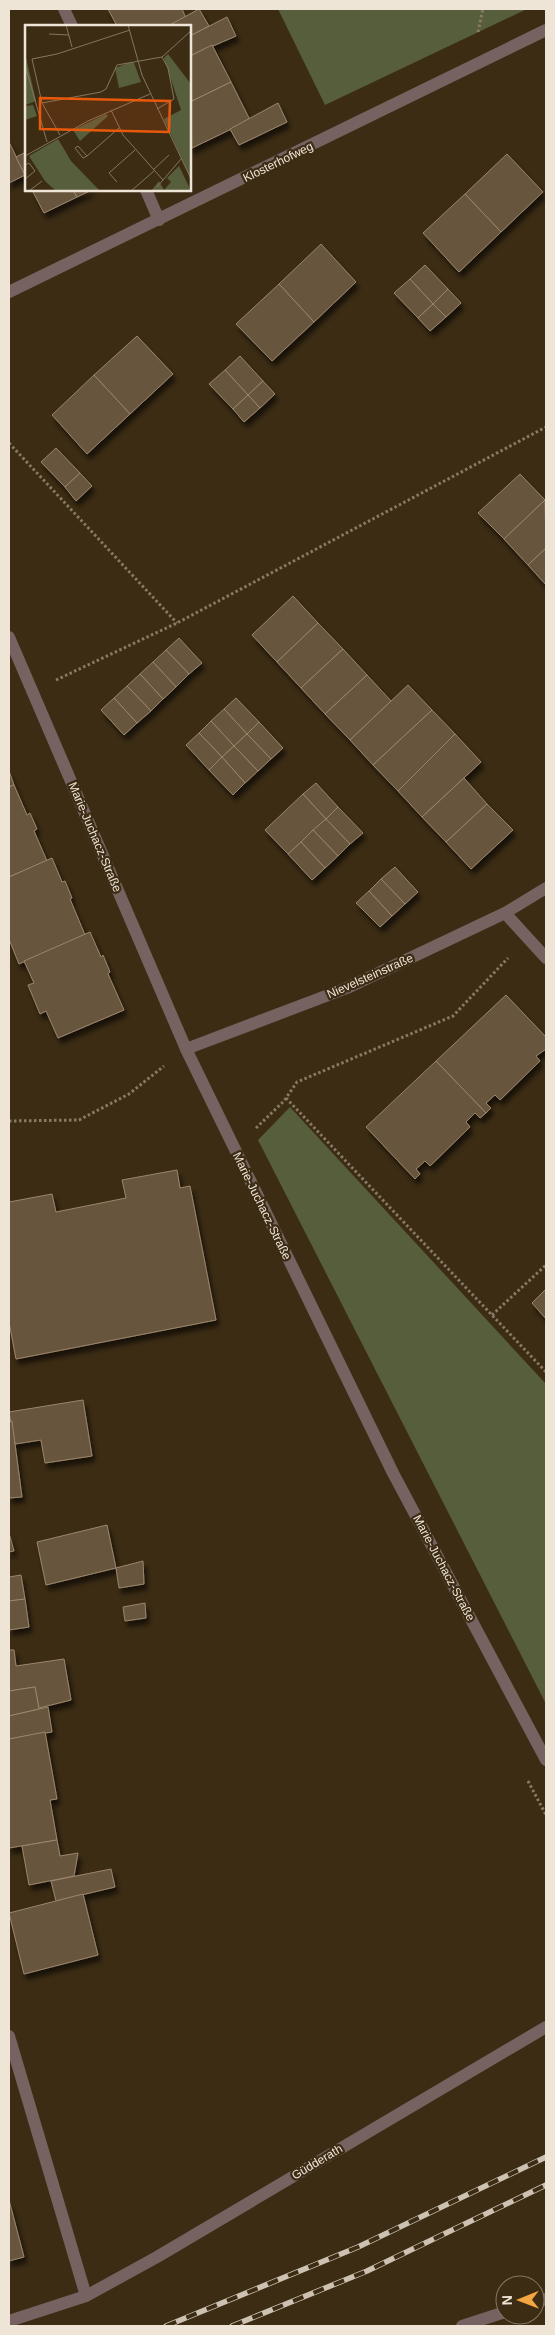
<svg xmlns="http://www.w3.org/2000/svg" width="555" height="2335" viewBox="0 0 555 2335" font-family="Helvetica,sans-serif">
<defs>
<filter id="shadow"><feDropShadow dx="3" dy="5.5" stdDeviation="2.5" flood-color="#0009"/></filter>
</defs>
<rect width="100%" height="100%" fill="#3c2c14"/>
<g fill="#575e3c">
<polygon points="278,9 527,9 325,105"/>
<polygon points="290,1107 546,1384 546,1704 258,1140"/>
</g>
<g fill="#67543c" stroke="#9b866d" filter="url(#shadow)">
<polygon points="108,9 182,9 186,18 168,26 117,26"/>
<polygon points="199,9 209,26 190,36 190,26 168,26"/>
<polygon points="227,17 236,36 190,56 190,36"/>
<polygon points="212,45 231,82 190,102 190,56"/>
<polygon points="231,82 250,120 190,149 190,102"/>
<polygon points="278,103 287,122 239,145 230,129"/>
<polygon points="9,142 25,175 9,183"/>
<polygon points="26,152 26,177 16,157"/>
<polygon points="507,154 543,192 501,232 465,194"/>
<polygon points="32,190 73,190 77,197 44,213"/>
<polygon points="73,190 92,190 77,197"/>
<polygon points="465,194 501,232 459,272 423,233"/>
<polygon points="321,244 356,282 314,322 279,284"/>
<polygon points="425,265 448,289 433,304 410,279"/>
<polygon points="410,279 433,304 418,318 394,293"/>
<polygon points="279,284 314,322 272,361 236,324"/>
<polygon points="448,289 461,303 446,317 433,304"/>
<polygon points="433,304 446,317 430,331 418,318"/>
<polygon points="137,336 173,374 130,414 94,375"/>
<polygon points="240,356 263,381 248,395 225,370"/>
<polygon points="225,370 248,395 233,409 209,384"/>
<polygon points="94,375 130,414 87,454 52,415"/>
<polygon points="263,381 275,394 260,408 248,395"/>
<polygon points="248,395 260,408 244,422 233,409"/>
<polygon points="56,448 80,473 65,487 41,462"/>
<polygon points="80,473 92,486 76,501 65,487"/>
<polygon points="520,474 545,500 504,539 478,513"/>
<polygon points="545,500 546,548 528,565 504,539"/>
<polygon points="546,548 546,585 528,565"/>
<polygon points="293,596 318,623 277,662 252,635"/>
<polygon points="318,623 343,649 301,688 277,662"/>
<polygon points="179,638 202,663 189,674 166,650"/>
<polygon points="343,649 367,675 325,714 301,688"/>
<polygon points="166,650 189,674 176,687 153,662"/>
<polygon points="153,662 176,687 163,699 140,674"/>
<polygon points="140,674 163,699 151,711 127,686"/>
<polygon points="367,675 391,701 350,740 325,714"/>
<polygon points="408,685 432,710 373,765 350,740"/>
<polygon points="127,686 151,711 137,723 114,698"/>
<polygon points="114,698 137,723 124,735 101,710"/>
<polygon points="236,698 259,722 247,734 224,709"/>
<polygon points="224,709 247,734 234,746 211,721"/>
<polygon points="432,710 456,735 398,791 373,765"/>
<polygon points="211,721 234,746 222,757 199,733"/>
<polygon points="259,722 283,748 271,759 247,734"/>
<polygon points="199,733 222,757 209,770 186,745"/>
<polygon points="247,734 271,759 258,771 234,746"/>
<polygon points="455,734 481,762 422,817 398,791"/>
<polygon points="234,746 258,771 245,783 222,757"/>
<polygon points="222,757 245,783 233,795 209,770"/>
<polygon points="9,771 14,785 9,787"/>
<polygon points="464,778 487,804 446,842 422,817"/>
<polygon points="316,783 338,807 326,819 303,794"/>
<polygon points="14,785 27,815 30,813 37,829 34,831 47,861 9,877 9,787"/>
<polygon points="303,794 326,819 288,854 265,830"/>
<polygon points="487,804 513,830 471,869 446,842"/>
<polygon points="338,807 363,833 350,844 326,819"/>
<polygon points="326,819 350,844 338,856 313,830"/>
<polygon points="313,830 338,856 325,868 301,842"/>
<polygon points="301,842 325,868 312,880 288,854"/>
<polygon points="52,858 62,882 65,881 72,898 70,899 85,935 19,964 9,939 9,877"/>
<polygon points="395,867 418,892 405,904 381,879"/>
<polygon points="381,879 405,904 392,916 369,891"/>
<polygon points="369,891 392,916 380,927 356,903"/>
<polygon points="90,932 101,957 103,955 110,972 108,974 124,1010 58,1038 46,1011 40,1014 28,985 34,983 24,961"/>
<polygon points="506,995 546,1037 546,1049 536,1056 540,1061 500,1100 495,1095 486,1103 491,1108 486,1113 436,1061"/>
<polygon points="436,1061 486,1113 480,1118 475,1113 466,1122 470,1127 430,1166 425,1161 416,1169 420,1174 415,1179 366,1127"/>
<polygon points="177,1170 180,1188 190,1186 216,1320 16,1359 9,1322 9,1202 52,1194 56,1212 126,1198 122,1180"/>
<polygon points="546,1289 546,1319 532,1303"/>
<polygon points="83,1400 92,1456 45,1463 41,1440 15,1444 9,1412"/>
<polygon points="12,1421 22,1497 9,1498 9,1422"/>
<polygon points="107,1525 116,1568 46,1585 37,1542"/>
<polygon points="9,1533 14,1551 9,1552"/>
<polygon points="143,1561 144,1584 119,1588 116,1568"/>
<polygon points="21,1575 25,1599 9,1601 9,1577"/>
<polygon points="25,1599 29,1627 9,1630 9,1601"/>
<polygon points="145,1603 146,1618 125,1621 123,1607"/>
<polygon points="9,1650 14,1650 16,1666 64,1659 71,1700 39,1708 35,1687 9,1691"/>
<polygon points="35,1687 39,1709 9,1716 9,1691"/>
<polygon points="48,1707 52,1732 9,1739 9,1716"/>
<polygon points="45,1732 57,1799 50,1800 57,1840 9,1848 9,1739"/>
<polygon points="57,1840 60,1856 78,1853 74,1876 29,1885 22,1846"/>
<polygon points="111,1869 115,1887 56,1901 51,1881"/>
<polygon points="83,1894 98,1955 24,1974 9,1913"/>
<polygon points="9,2200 24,2257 9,2261"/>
</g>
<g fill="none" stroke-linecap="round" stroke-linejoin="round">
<g stroke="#887a66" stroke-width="3" stroke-dasharray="2.5 2.5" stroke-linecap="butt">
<polyline points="478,32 483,9"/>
<polyline points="9,443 177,623"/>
<polyline points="56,680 177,623 546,427"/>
<polyline points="286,1098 546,1372"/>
<polyline points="9,1121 79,1120 129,1094 164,1066"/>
<polyline points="256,1128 284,1101 297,1082 453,1016 508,958"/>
<polyline points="492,1315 546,1265"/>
<polyline points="528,1781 546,1815"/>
</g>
<g stroke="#766260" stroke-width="12">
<polyline points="535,2303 546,2299"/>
<polyline points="462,2326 505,2312"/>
</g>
<g stroke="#766260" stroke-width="12">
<polyline points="64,9 72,26"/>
<polyline points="146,190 159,220"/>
<polyline points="9,292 546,30"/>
<polyline points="9,637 186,1049 393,1473 546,1760"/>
<polyline points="505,913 546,958"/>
<polyline points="186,1049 347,988 505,913 546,888"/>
<polyline points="9,2036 86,2296"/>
<polyline points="9,2321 86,2296 157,2257 546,2027"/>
</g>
<g stroke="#cdc2b2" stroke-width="5.5">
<g id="rail">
<polyline points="166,2326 358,2247 546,2157"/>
<polyline points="232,2326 367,2271 546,2185"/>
</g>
</g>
<use href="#rail" stroke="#3c2c14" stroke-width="4" stroke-dasharray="11" stroke-linecap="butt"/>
</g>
<g text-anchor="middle" stroke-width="4.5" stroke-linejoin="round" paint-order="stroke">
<g font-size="12" fill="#efe5d7" stroke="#3c2c14">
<text transform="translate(278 162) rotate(-26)" y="4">Klosterhofweg</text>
<text transform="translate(95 837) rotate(67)" y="4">Marie-Juchacz-Straße</text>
<text transform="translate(370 976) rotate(-24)" y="4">Nievelsteinstraße</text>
<text transform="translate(262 1206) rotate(64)" y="4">Marie-Juchacz-Straße</text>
<text transform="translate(444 1568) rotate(62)" y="4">Marie-Juchacz-Straße</text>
<text transform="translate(317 2162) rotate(-31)" y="4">Güdderath</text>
</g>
</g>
<g transform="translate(25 25)">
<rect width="166" height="166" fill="#3c2c14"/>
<path d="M0,28L11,76L0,80ZM143,29L166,59V154L139,94L156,85L139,33ZM103,38H109L116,57L94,63L90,43ZM8,80L12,91L0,95V81ZM81,89L83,91L55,116L48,105ZM33,114L46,136L75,166H31L20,156L4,131ZM154,141L166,166H126L134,156L139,165L146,157L142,153Z" fill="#575e3c"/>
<path fill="none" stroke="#847662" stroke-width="1" d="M41,0L47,22M103,0L117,50L167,156M24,9L44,10M0,40L22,117M17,78L76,67L81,64L92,40L137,32L167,5M132,84L149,74L143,43L137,32M86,85L98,110L138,155M35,110L17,78L7,34L32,29L105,5M0,131L63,96L125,69M62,131L58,133L50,123L53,121L62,131L94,103M0,140L4,138L10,146L0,154M128,145L144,130M92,157L84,148L110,125M132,162L156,134M4,166L17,156M106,166L129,146"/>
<path fill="#e8590c" fill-opacity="0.15" stroke="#e8590c" stroke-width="2.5" d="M15,73L145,76L144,107L15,104Z"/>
<rect width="166" height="166" fill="none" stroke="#efe5d7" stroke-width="2.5"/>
</g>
<rect width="555" height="2335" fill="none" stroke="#efe5d7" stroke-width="20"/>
<g transform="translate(520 2300) rotate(269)"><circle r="24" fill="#3c2c14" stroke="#847662"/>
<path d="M0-4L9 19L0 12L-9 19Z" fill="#f2a541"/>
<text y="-8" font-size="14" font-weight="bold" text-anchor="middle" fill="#efe5d7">N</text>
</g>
</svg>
